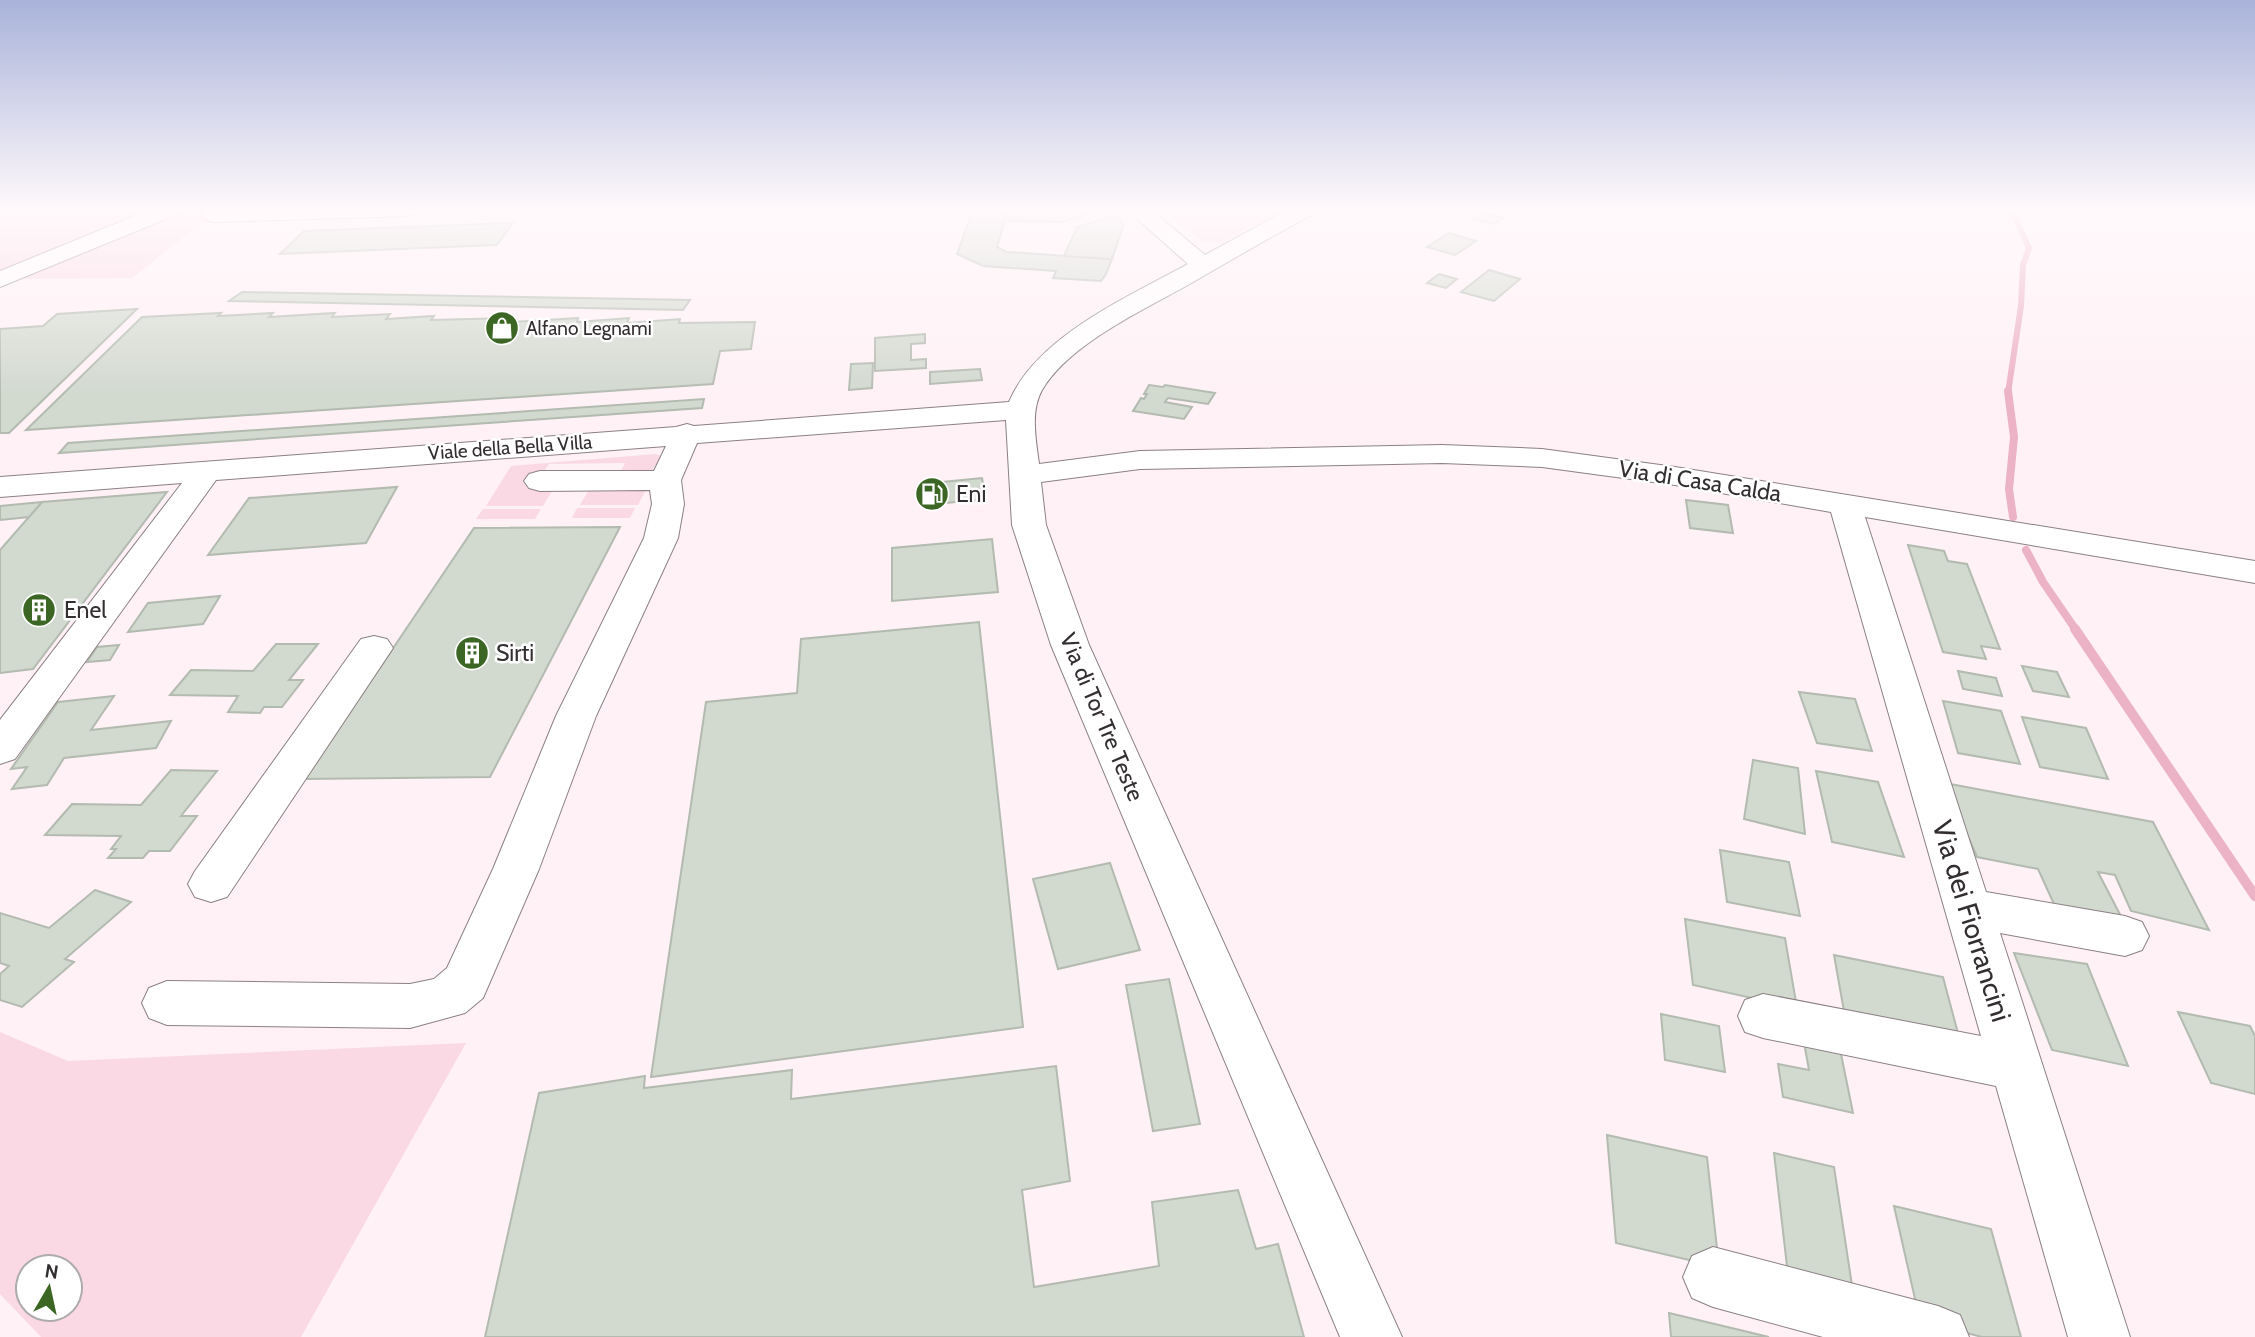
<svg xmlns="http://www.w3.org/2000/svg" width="2255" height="1337" viewBox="0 0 2255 1337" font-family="Cabin,sans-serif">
<rect width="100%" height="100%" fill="#fff1f6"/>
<g fill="#fad9e4" fill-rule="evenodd">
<polygon points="0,209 153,209 0,272"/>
<polygon points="179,209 239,209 219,209 132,278 19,279"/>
<polygon points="1162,209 1285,209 1221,243 1202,241"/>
<polygon points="655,454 662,456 660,465 655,465 651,473 620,473 625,463 549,464 543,473 534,474 527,485 555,486 543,506 486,506 511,466"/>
<polygon points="591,486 648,486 638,505 580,505"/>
<polygon points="577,508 635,508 630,518 572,518"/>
<polygon points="483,509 541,509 535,519 476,519"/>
<path d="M0,1032L68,1061L466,1043L301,1337H41L0,1294ZM28,1267H70V1309H28Z"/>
</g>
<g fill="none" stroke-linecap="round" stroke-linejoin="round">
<polyline stroke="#ecb2c6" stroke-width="6" points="2004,209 2015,217 2029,248 2023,265 2021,306 2008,393"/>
<g stroke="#ecb2c6" stroke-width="8">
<polyline points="2008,391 2014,437 2009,489 2013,517"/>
<polyline points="2026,550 2043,582 2076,630"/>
</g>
<polyline stroke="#ecb2c6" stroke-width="10" points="2075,629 2255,896"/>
</g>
<g fill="#d2d9cf" stroke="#b3bab0" stroke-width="2">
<polygon points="973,209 1008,209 997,247 1007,252 1112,259 1106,274 1101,281 1053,278 1056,271 983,266 957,254"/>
<polygon points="1008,209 1095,209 1099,210 1063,222 1005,221"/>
<polygon points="1481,213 1503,218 1494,224 1472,219"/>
<polygon points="1115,216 1121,219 1123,227 1112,259 1064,256 1077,227"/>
<polygon points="513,223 497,245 280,254 304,231"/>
<polygon points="1449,233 1476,241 1455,255 1427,247"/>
<polygon points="1489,270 1520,279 1494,301 1461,292"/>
<polygon points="1439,274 1457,279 1446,288 1427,283"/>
<polygon points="242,292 690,300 683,310 229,301"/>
<polygon points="137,309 9,433 0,433 0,329 43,326 57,314"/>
<polygon points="221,313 218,316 273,313 269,317 335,313 332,317 390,314 386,319 434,316 431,320 514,318 512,322 578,318 577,322 629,318 627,323 680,319 679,323 755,322 751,349 720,351 713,384 26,430 142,317"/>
<polygon points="925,334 925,343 911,344 911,360 926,359 926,368 875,371 875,338"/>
<polygon points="873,363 872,388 849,390 851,364"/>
<polygon points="980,369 982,380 930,384 930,372"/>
<polygon points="1149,385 1163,387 1165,385 1215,393 1208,404 1168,398 1165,402 1192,407 1184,419 1133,411 1141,398 1144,399 1147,394 1144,394"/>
<polygon points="704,399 702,408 59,453 68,443"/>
<polygon points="982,478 986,499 925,505 922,484"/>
<polygon points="397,487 366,543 208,555 249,498"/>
<polygon points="167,492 33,669 0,673 0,550 42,502"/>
<polygon points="1686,500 1728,505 1733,533 1690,528"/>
<polygon points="42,502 29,517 0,520 0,506"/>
<polygon points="620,527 490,777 305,779 474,528"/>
<polygon points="992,539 998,592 892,601 892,548"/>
<polygon points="1908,545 1944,551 1948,561 1967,564 2000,649 1981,646 1986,659 1943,652"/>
<polygon points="220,596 203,624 128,632 148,603"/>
<polygon points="979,622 1023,1027 651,1077 706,702 797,693 801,639"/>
<polygon points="276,644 318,644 289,680 303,680 282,707 264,707 260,713 228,712 238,696 170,695 191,670 253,671"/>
<polygon points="119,645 110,660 87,662 97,647"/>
<polygon points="2022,666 2057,672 2069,697 2033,691"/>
<polygon points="1958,671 1996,678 2002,696 1963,689"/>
<polygon points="1799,692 1855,699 1872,751 1817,743"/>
<polygon points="114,696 91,730 171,721 156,748 64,758 47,785 12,789 27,767 11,769 58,702"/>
<polygon points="1943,701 2001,711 2020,764 1958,753"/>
<polygon points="2022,717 2086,728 2108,779 2040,767"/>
<polygon points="1753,760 1798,768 1805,834 1744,819"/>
<polygon points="171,770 217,771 181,816 197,816 170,851 149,851 143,858 108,858 116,849 111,849 121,836 45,835 72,804 141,805"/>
<polygon points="1816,771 1878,782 1904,857 1832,842"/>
<polygon points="1945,783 2153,822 2209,930 2131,911 2115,875 2098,872 2127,928 2059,915 2038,869 1977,857"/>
<polygon points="1720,850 1789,862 1800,916 1727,902"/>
<polygon points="1110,863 1140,950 1058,969 1033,879"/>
<polygon points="95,890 131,902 65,959 74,962 22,1007 0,1000 0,974 9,966 0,963 0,913 49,928"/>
<polygon points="1685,919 1785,938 1797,1008 1693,985"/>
<polygon points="2014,953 2087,964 2128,1066 2052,1050"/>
<polygon points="1834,955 1943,977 1960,1041 1845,1017"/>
<polygon points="1169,979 1200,1124 1153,1131 1126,985"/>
<polygon points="2178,1012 2250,1026 2255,1036 2255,1094 2211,1083"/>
<polygon points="1661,1014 1719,1026 1725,1072 1665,1060"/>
<polygon points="1803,1037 1839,1044 1853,1113 1783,1097 1778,1064 1809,1070"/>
<polygon points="1056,1066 1070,1181 1022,1190 1034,1287 1159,1266 1152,1202 1238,1190 1256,1249 1278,1244 1304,1337 485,1337 539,1093 645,1076 644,1088 792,1070 791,1099"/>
<polygon points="1607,1135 1707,1157 1719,1267 1616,1243"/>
<polygon points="1774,1153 1834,1167 1853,1292 1788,1275"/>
<polygon points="1894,1206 1991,1229 2021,1337 1982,1337 1920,1321"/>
<polygon points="1669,1313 1769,1337 1671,1337"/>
</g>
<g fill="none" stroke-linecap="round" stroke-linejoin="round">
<g stroke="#8c8084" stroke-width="2">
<g id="minor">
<polygon points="152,209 181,209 178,214 0,287 0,271"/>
<polygon points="212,209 420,209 417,214 409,216 213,222 205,220 202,215 205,210"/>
<path d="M1126,209H1150L1205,255L1289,209H1316L1313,214C1271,237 1229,261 1188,285C1143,310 1069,344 1042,390C1030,412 1036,440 1039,464L1140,451L1442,445L1542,449L1675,467L2255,561V583L1865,517L1986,892L2125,916L2142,922L2149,936L2142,950L2125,956L2000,933L2130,1337H2068L1996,1086L1763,1038L1745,1032L1738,1016L1745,1000L1763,994L1981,1036L1831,512L1675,485L1542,467L1442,463L1140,469L1041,482L1046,525L1089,645L1402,1337H1340L1051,645L1012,525L1006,420L697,443L681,480L684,504L678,538L596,716L539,869L483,998L465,1013L410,1028L167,1025L149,1018L142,1003L149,988L167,981L410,984L434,979L447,968L493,869L556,716L644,538L652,504L650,490L540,491L529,488L524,481L529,474L540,471H654L666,446L216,480L15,759L0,764V720L182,483L0,497V477L676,427L687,424L694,426L1009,402C1037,336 1128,297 1188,264Z"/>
<polygon points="374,636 387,639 393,648 227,897 211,902 195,897 188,884 195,871 361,639"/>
<polygon points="1713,1247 1938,1306 1960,1315 1969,1337 1823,1337 1713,1307 1692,1298 1683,1277 1692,1256"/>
</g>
</g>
<use href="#minor" fill="#fff" fill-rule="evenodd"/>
</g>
<linearGradient id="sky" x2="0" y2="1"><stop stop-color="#a9b3da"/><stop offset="0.53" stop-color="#fff9fb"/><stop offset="1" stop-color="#fff9fb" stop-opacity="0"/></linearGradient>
<rect width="2255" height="396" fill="url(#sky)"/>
<defs>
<g id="shop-disc" transform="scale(1.75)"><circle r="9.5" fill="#3c6623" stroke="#fff"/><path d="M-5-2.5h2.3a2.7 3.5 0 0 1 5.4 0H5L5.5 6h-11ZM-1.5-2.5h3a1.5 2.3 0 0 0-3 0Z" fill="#fff"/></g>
<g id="fuel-disc" transform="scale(1.75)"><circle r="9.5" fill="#3c6623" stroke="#fff"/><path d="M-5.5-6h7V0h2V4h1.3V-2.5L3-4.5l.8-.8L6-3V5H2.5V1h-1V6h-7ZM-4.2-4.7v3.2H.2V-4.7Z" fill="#fff"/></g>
<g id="building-disc" transform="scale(1.75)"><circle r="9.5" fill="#3c6623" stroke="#fff"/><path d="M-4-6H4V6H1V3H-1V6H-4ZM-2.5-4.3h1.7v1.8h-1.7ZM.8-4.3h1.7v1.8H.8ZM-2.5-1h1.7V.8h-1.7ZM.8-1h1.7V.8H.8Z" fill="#fff"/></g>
</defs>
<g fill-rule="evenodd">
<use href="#shop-disc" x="502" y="328"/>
<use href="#fuel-disc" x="932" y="494"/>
<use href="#building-disc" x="39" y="610"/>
<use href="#building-disc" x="472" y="653"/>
</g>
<g text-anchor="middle" stroke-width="5" stroke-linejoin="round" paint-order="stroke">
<g font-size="19" fill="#332e30" stroke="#fff" text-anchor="start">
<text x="526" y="335">Alfano Legnami</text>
</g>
<g font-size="19" fill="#332e30" stroke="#fff">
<text transform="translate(510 447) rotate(-4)" y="7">Viale della Bella Villa</text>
</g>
<g font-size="23" fill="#332e30" stroke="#fff">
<text transform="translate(1700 481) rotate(9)" y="8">Via di Casa Calda</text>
<text transform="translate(1102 717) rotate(67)" y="8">Via di Tor Tre Teste</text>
</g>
<g font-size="23" fill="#332e30" stroke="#fff" text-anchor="start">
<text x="956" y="502">Eni</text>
<text x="64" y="618">Enel</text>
<text x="496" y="661">Sirti</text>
</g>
<g font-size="28" fill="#332e30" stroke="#fff">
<text transform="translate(1972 921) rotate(73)" y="10">Via dei Fiorrancini</text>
</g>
</g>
<g transform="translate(49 1288) rotate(9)"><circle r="33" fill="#ffffff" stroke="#adabac" stroke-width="2"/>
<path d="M0-5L12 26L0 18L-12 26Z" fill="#3c6623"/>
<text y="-10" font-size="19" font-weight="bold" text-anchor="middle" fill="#332e30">N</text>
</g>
</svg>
